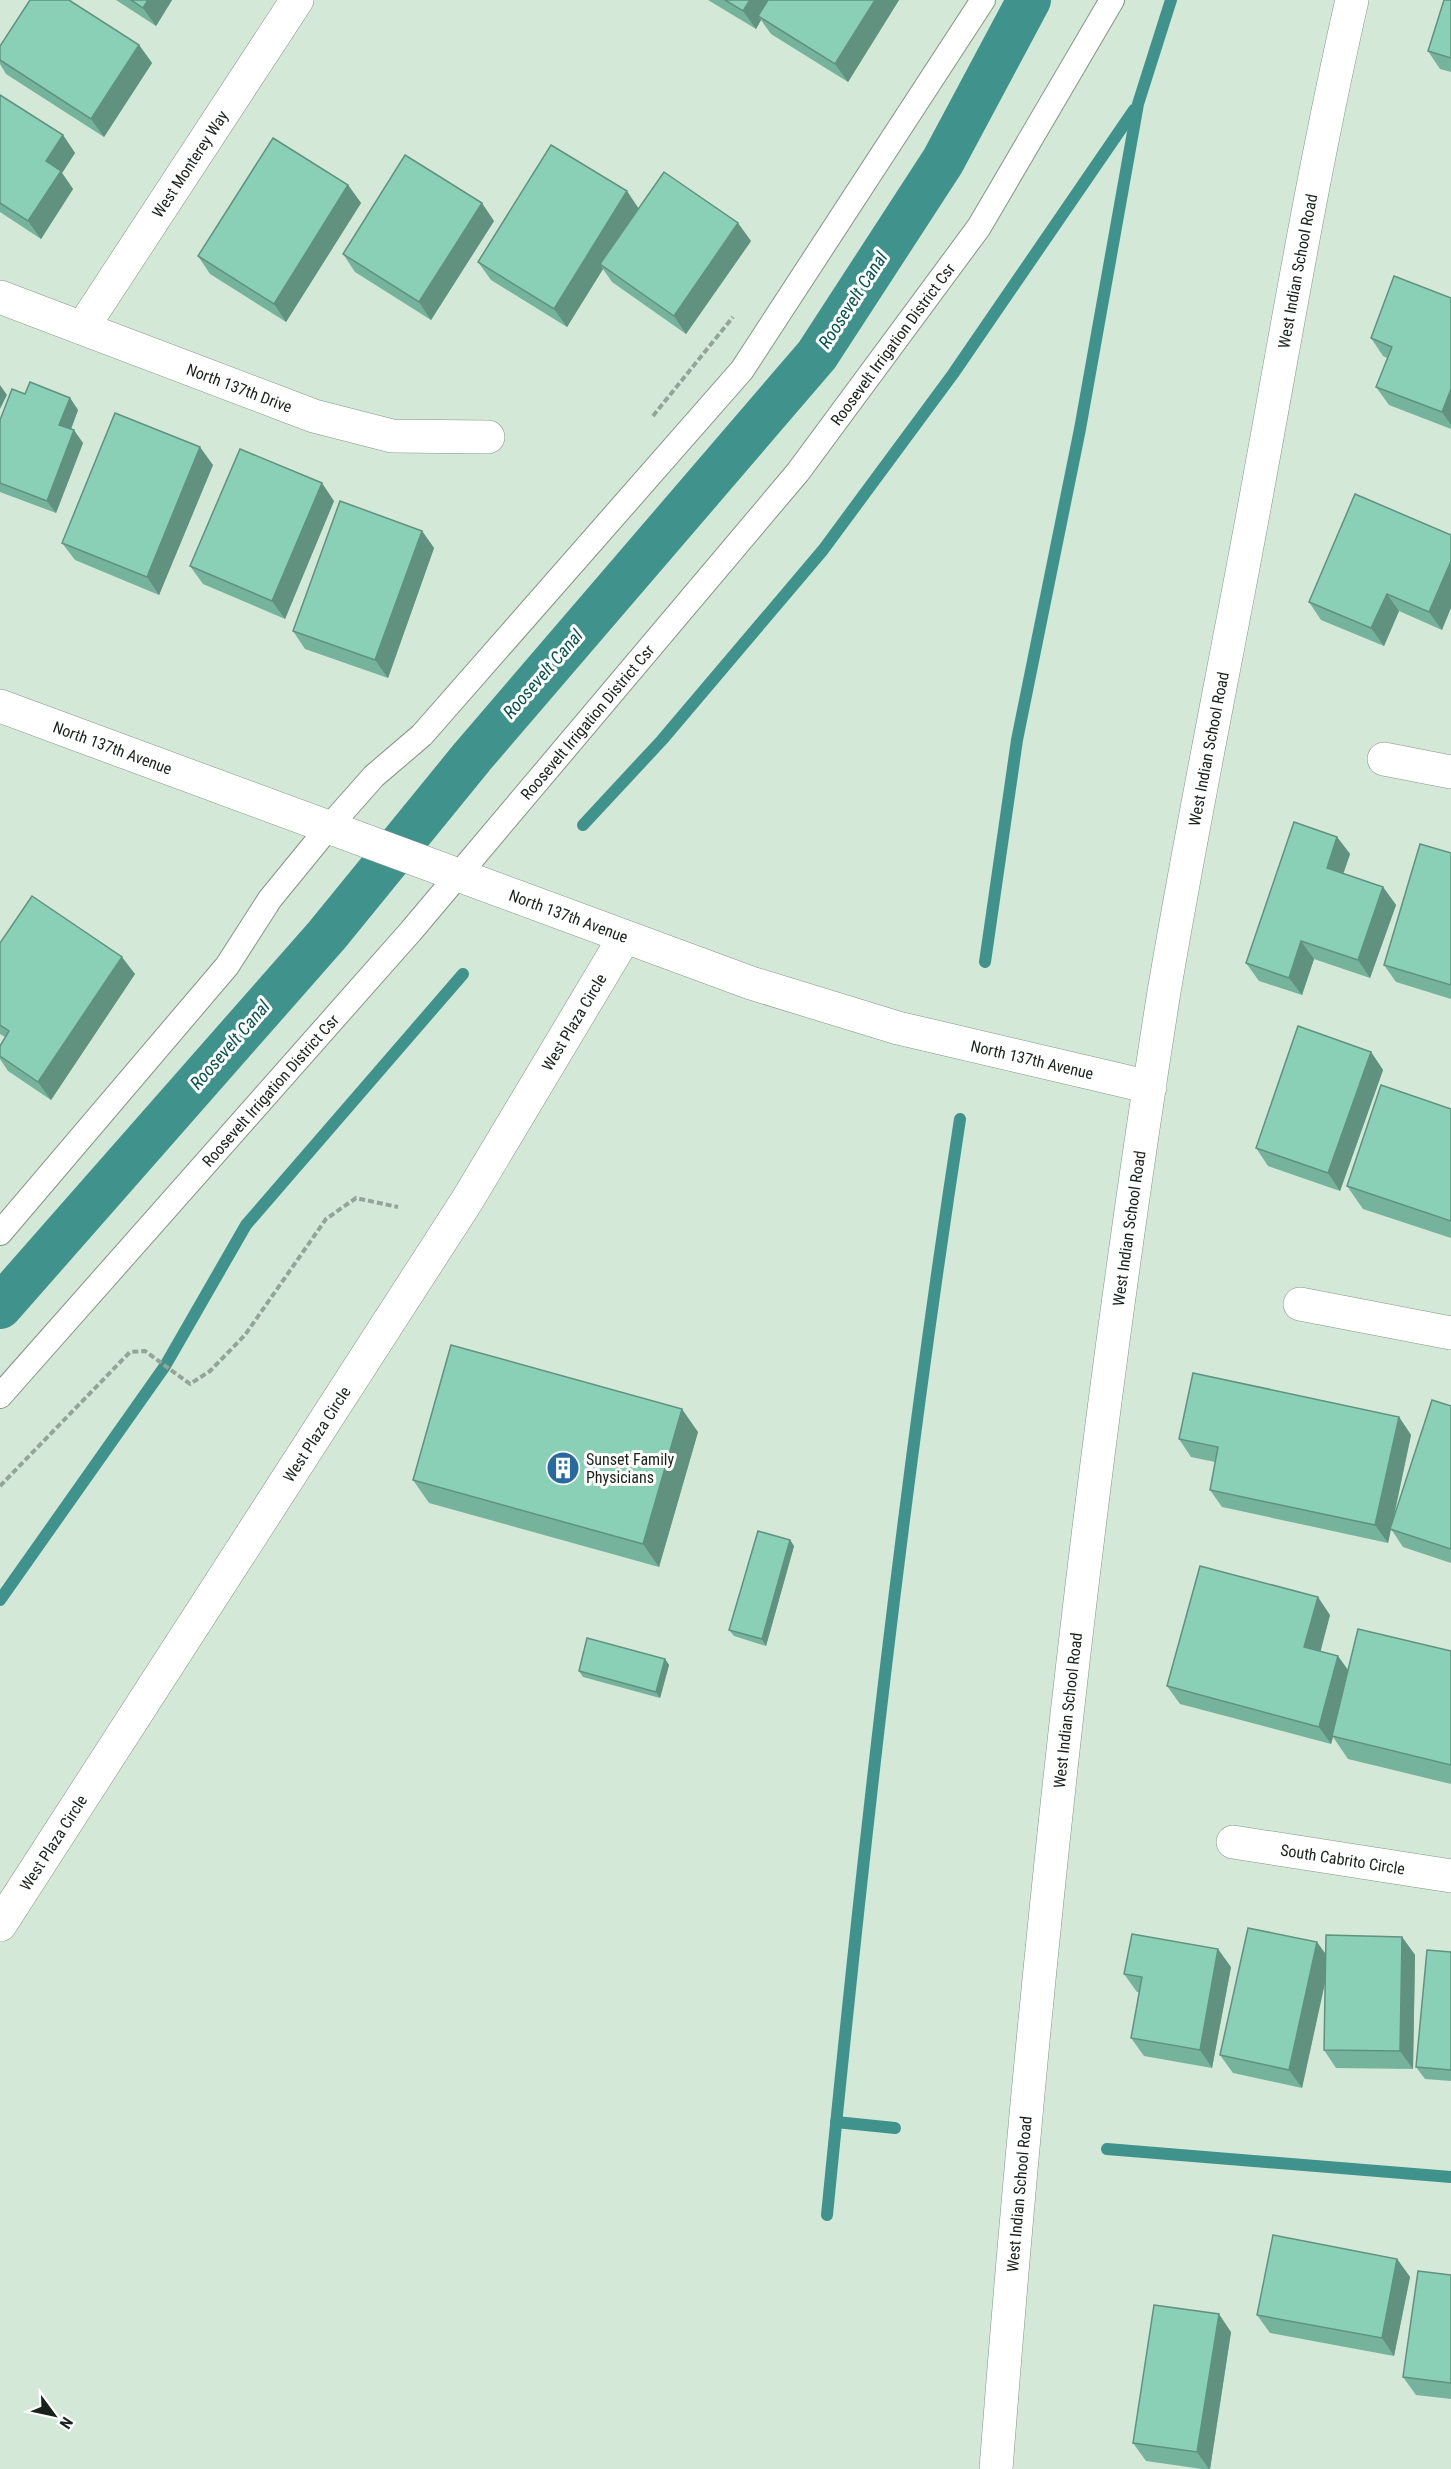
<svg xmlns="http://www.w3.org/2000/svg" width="1451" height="2469" viewBox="0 0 1451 2469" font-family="'Roboto Condensed',sans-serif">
<rect width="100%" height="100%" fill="#d3e8d7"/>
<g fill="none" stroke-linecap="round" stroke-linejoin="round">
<g stroke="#40938d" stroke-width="12">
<polyline points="583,825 662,740 823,550 953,374 1134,110"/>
<polyline points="985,962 1017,740 1080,429 1138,104 1171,0"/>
<polyline points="0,1600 165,1366 246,1225 463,974"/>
<polyline points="836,2122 895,2128"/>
<polyline points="1107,2149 1451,2177"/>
<path d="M827,2215C863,1849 904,1483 960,1119"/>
</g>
<polyline stroke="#40938d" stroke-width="44" points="0,1307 327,935 472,757 817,355 943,161 1029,0"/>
<g stroke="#829585" stroke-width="26">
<g id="service">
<polyline points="0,1233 227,966 270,899 328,828 374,776 422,735 742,370 983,0"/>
<path id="s1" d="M0,1396L411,931L798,472L979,227L1112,0"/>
</g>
</g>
<g stroke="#829585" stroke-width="34">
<g id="minor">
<path id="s2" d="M0,297L314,416L392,436L488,437"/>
<path id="s3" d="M83,327L297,0"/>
<polyline points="1384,759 1451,772"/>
<polyline points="1300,1304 1451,1333"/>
<path id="s4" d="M1233,1842L1451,1876"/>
<path id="s5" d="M0,1925L468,1199L624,938"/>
</g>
</g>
<g stroke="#829585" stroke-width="34">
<g id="tertiary">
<path id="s6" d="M0,706L751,983L898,1028L1150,1087"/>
</g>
</g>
<g stroke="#829585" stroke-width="34">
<g id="secondary">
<path id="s7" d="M996,2469C1034,1977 1086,1486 1163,998C1189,842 1221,686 1250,530C1283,353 1312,175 1352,0"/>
</g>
</g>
<g stroke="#94a598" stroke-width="4" stroke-dasharray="6 3" stroke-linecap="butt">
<polyline points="653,416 733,317"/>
<polyline points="0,1486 130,1352 145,1351 190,1384 210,1371 245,1335 326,1219 356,1198 398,1207"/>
</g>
<use href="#service" stroke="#fff" stroke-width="24"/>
<use href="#minor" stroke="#fff" stroke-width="33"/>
<use href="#tertiary" stroke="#fff" stroke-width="33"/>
<use href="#secondary" stroke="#fff" stroke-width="33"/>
</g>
<g fill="#76b39d">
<polygon points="116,0 172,0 156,26"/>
<polygon points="708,0 899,0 848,82 771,34 761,20 756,29"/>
<polygon points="1451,0 1451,72 1440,69 1428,51"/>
<polygon points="139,45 152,63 104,137 6,74 0,64 0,46"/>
<polygon points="0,95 63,135 75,153 62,173 73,189 41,239 0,212"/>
<polygon points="348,185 361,203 286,322 210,274 198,256"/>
<polygon points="639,208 751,241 686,334 612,282 603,269 567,327 491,280 478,262"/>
<polygon points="494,221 431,320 355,272 343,254"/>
<polygon points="1451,298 1451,429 1389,405 1376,387 1387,358 1383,356 1371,338"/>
<polygon points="25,394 70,398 78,410 71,429 83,443 56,513 0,492 0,420"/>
<polygon points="213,465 159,595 75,560 62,543"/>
<polygon points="334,501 285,619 203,584 190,566"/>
<polygon points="422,531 434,548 388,678 305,649 293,631"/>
<polygon points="1451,535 1442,630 1399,611 1384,646 1321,620 1309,602"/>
<polygon points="1337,837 1350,854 1343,874 1383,887 1396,905 1370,978 1314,959 1302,995 1259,981 1246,963"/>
<polygon points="1451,853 1451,999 1396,982 1384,965"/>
<polygon points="0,943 135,974 51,1100 8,1071 0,1059 0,1046 5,1037 0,1034"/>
<polygon points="1371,1052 1383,1070 1340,1191 1268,1166 1256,1148"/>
<polygon points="1451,1109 1451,1238 1363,1209 1347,1186"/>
<polygon points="1451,1406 1451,1563 1403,1547 1391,1529 1388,1543 1222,1507 1210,1490 1215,1462 1191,1457 1179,1439 1399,1417 1411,1435 1392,1526"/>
<polygon points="698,1432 659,1567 429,1503 413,1480"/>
<polygon points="790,1540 794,1546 766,1646 734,1636 729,1630"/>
<polygon points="1330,1615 1320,1651 1348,1671 1451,1651 1451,1784 1348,1759 1333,1737 1331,1744 1180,1704 1167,1686"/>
<polygon points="665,1659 669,1665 660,1698 583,1677 579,1671"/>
<polygon points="1402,1937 1415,1955 1413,2069 1336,2068 1324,2050 1325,1981 1302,2088 1233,2073 1220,2055 1326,1955"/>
<polygon points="1451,1952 1451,2081 1425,2079 1416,2067"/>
<polygon points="1231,1967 1212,2068 1144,2056 1131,2038 1139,1992 1137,1992 1124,1974"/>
<polygon points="1397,2259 1410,2277 1394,2356 1270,2333 1257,2315"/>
<polygon points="1451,2275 1451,2399 1416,2395 1403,2377"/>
<polygon points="1231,2332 1210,2469 1202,2469 1146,2461 1133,2443"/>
</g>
<g fill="#60927f">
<polygon points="148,0 172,0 156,26 143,8"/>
<polygon points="750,0 773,0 758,16 761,20 756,29 743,11"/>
<polygon points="875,0 899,0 848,82 835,64"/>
<polygon points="139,45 152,63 104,137 91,119"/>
<polygon points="63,135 75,153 62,173 73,189 41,239 28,221 46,161"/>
<polygon points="348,185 361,203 286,322 274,304"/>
<polygon points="627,191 639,209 600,264 603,269 567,327 554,309"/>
<polygon points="482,203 494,221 431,320 419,302"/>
<polygon points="738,223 751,241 686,334 674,316"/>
<polygon points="0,385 7,395 0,409"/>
<polygon points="1451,389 1451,425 1442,412"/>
<polygon points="70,398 78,410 68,437 59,425"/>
<polygon points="74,430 83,443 56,513 47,501"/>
<polygon points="200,447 213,465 159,595 147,577"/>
<polygon points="322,483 334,501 285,619 272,601"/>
<polygon points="422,531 434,548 388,678 375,660"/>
<polygon points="1451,561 1451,608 1442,630 1429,612"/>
<polygon points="1387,594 1399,611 1384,646 1371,628"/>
<polygon points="1337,837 1350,854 1339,886 1327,868"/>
<polygon points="1383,887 1396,905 1370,978 1358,960"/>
<polygon points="1301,941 1314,959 1302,995 1289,978"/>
<polygon points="122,957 135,974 51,1100 38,1082"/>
<polygon points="1371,1052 1383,1070 1340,1191 1328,1173"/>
<polygon points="682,1409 698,1432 659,1567 643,1544"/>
<polygon points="1399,1417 1411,1435 1388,1543 1375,1525"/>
<polygon points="790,1540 794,1546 766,1646 762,1639"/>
<polygon points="1318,1597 1330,1615 1317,1665 1304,1647"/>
<polygon points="1338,1656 1351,1674 1331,1744 1319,1727"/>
<polygon points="665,1659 669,1665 660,1698 656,1692"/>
<polygon points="1402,1937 1415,1955 1413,2069 1400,2051"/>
<polygon points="1317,1942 1330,1960 1302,2088 1289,2070"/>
<polygon points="1218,1949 1231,1967 1212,2068 1200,2050"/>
<polygon points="1397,2259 1410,2277 1394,2356 1382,2338"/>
<polygon points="1219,2314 1231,2332 1210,2469 1209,2469 1197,2452"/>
</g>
<g fill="#89d0b6" stroke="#60927f" stroke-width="1.5">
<polygon points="30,0 69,0 139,45 91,119 0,60 0,46"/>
<polygon points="131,0 148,0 143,8"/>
<polygon points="725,0 750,0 743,11"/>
<polygon points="768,0 875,0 835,64 758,16"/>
<polygon points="1444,0 1451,0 1451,58 1428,51"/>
<polygon points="0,95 63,135 46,161 61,171 28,221 0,203"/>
<polygon points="273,138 348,185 274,304 198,256"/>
<polygon points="551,145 627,191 554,309 478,262"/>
<polygon points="405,155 482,203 419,302 343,254"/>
<polygon points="664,172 738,223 674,316 600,264"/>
<polygon points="1394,276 1451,298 1451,389 1442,412 1376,387 1392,347 1371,338"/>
<polygon points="30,382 70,398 59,425 74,430 47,501 0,483 0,420 12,389 25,394"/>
<polygon points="115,413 200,447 147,577 62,543"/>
<polygon points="240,449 322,483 272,601 190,566"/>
<polygon points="1355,494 1451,535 1451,561 1429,612 1387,594 1371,628 1309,602"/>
<polygon points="340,501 422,531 375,660 293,631"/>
<polygon points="1294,822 1337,837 1327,868 1383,887 1358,960 1301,941 1289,978 1246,963"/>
<polygon points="1420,844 1451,853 1451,985 1384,965"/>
<polygon points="32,896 122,957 38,1082 0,1056 0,1046 9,1031 0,1025 0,943"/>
<polygon points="1298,1026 1371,1052 1328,1173 1256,1148"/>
<polygon points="1381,1085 1451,1109 1451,1221 1347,1186"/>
<polygon points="451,1345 682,1409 643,1544 413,1480"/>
<polygon points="1193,1373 1399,1417 1375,1525 1210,1490 1218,1447 1179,1439"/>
<polygon points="1432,1400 1451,1406 1451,1549 1390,1529"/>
<polygon points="758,1531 790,1540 762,1639 729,1630"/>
<polygon points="1200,1566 1318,1597 1304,1647 1338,1656 1319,1727 1167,1686"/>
<polygon points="1358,1629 1451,1651 1451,1765 1332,1736"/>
<polygon points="587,1638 665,1659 656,1692 579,1671"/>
<polygon points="1248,1928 1317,1942 1289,2070 1220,2055"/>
<polygon points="1132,1934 1218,1949 1200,2050 1131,2038 1142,1977 1124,1974"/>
<polygon points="1326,1935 1402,1937 1400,2051 1324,2050"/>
<polygon points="1427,1950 1451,1952 1451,2070 1416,2067"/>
<polygon points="1273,2235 1397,2259 1382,2338 1257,2315"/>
<polygon points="1418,2271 1451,2275 1451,2383 1403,2377"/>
<polygon points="1154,2305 1219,2314 1197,2452 1133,2443"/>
</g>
<defs>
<g id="building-disc" transform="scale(1.725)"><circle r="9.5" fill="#28699f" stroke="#fff"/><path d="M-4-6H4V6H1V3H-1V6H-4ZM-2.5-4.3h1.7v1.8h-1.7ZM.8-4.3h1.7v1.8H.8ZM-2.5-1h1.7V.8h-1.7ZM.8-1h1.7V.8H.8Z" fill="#fff"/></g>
</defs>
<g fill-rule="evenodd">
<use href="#building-disc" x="563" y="1468"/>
</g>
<g text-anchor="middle" stroke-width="6" stroke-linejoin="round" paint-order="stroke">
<g font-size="16" fill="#19211b" stroke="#fff">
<text dy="6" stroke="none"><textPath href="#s3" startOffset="195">West Monterey Way</textPath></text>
<text dy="6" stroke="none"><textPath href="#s7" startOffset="2220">West Indian School Road</textPath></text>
<text dy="6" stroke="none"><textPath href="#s1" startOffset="1380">Roosevelt Irrigation District Csr</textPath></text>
<text dy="6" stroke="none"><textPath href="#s2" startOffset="256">North 137th Drive</textPath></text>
<text dy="6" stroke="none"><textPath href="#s1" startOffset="894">Roosevelt Irrigation District Csr</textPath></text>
<text dy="6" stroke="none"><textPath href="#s6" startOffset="120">North 137th Avenue</textPath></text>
<text dy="6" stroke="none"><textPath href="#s7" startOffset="1734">West Indian School Road</textPath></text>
<text dy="6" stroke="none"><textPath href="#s6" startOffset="606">North 137th Avenue</textPath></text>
<text dy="6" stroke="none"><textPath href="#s5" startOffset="1070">West Plaza Circle</textPath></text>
<text dy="6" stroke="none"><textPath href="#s6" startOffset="1092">North 137th Avenue</textPath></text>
<text dy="6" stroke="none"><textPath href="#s1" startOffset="408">Roosevelt Irrigation District Csr</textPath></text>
<text dy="6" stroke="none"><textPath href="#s7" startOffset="1248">West Indian School Road</textPath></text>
<text dy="6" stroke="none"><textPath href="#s5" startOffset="584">West Plaza Circle</textPath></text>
<text dy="6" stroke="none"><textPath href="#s7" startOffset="762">West Indian School Road</textPath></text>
<text dy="6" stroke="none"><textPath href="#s5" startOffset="98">West Plaza Circle</textPath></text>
<text dy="6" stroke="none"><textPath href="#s4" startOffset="111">South Cabrito Circle</textPath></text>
<text dy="6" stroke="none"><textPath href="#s7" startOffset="276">West Indian School Road</textPath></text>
</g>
<g font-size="16" fill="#19211b" stroke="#fff" text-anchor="start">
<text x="586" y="1465">Sunset Family<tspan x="586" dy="18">Physicians</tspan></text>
</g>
<g font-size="18" font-style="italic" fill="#05514d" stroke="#fff">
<text transform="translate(853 300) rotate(-57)" y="6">Roosevelt Canal</text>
<text transform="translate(543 674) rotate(-49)" y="6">Roosevelt Canal</text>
<text transform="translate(230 1045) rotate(-49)" y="6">Roosevelt Canal</text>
</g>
</g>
<g transform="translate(54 2415) rotate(123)" stroke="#ffffff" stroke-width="4.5" paint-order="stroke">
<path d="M0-4.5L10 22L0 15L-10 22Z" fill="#19211b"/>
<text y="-9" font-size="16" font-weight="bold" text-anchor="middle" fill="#19211b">N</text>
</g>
</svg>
